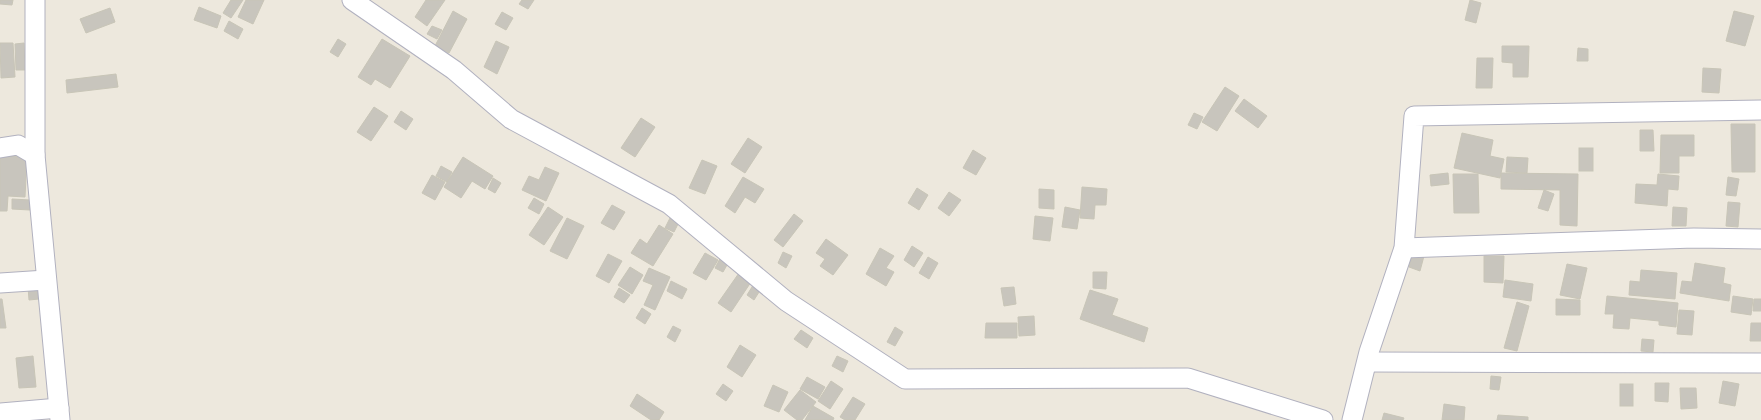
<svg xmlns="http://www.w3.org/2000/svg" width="1761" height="420" viewBox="0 0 1761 420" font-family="'Asap Condensed',sans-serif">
<rect width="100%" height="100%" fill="#ede8dd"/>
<g fill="#c8c5bd" stroke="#c8c5b7">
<polygon points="0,0 13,0 12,5 0,4"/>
<polygon points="231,0 243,0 231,18 223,13"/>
<polygon points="246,0 264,0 253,24 238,17"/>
<polygon points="426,0 445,0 427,26 415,17"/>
<polygon points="522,0 534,0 528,9 519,4"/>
<polygon points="1470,0 1481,3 1476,23 1465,20"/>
<polygon points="199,7 221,16 217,28 194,20"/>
<polygon points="110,8 115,22 86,33 80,19"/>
<polygon points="453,11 467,19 449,53 435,46"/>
<polygon points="1734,11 1754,16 1745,46 1726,41"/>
<polygon points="502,12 513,18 506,30 495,24"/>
<polygon points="229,21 243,29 238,39 224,31"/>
<polygon points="432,26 442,30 437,39 427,34"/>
<polygon points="338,39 346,44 338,57 330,52"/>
<polygon points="382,39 410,56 390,88 375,79 371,85 358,77"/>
<polygon points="496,41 509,47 497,74 484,67"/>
<polygon points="0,43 13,43 15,77 1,78"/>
<polygon points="24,43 25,70 16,70 15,44"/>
<polygon points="1502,46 1529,46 1528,77 1513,77 1513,63 1502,62"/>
<polygon points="1578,48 1588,49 1588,61 1577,61"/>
<polygon points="1477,58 1493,58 1492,88 1476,88"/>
<polygon points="1703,68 1721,69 1719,93 1702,92"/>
<polygon points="116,74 118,87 67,93 66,80"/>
<polygon points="1225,87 1239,96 1217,131 1202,122"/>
<polygon points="1244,99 1267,116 1258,128 1235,111"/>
<polygon points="374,107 388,116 371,141 357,132"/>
<polygon points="401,111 413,119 406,130 394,122"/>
<polygon points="1194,113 1203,117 1197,129 1188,125"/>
<polygon points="641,118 655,127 635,157 621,148"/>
<polygon points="1731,124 1755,124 1755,172 1732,172"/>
<polygon points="1640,130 1653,130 1654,151 1640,151"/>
<polygon points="1462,133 1493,140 1490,156 1504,159 1500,178 1454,168"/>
<polygon points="1661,135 1694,135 1694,156 1679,156 1679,173 1660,173"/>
<polygon points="748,138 762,147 745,173 731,164"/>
<rect x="1579" y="148" width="14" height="23"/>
<polygon points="973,150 986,158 976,175 963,168"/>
<polygon points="0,156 27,157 25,197 8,196 7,211 0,211"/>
<polygon points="463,157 493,176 485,189 472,181 461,198 444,187"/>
<polygon points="1507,157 1528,158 1527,173 1506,172"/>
<polygon points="702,160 717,166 705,194 689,188"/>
<polygon points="441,166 452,172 447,182 436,176"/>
<polygon points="545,167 559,173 546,201 522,190 529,176 539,180"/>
<polygon points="1448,173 1449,184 1431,186 1430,175"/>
<polygon points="1501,173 1578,174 1577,226 1560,225 1560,190 1501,189"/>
<polygon points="1453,174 1478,174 1479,213 1454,213"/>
<polygon points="1658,174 1679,176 1678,190 1668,189 1667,206 1635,203 1636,184 1657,185"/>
<polygon points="432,175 445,182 435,200 422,193"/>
<polygon points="743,177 764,189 755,203 745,197 735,213 725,206"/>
<polygon points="1728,177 1739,179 1736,196 1726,195"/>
<polygon points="493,178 501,183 495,193 488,189"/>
<polygon points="1082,187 1107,189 1106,205 1095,205 1094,219 1080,218"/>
<polygon points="917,188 928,195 919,210 908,203"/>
<polygon points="1039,189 1054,190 1054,209 1039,208"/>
<polygon points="1544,190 1554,194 1548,211 1538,208"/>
<polygon points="949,192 961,200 949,216 938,208"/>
<polygon points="534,198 544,204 539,214 528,208"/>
<polygon points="12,199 30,200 30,210 12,209"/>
<polygon points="1728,202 1740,203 1738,227 1726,226"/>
<polygon points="612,205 625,212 614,230 601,223"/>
<polygon points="548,207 563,217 544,245 529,235"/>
<polygon points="1065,207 1080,210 1077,229 1062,227"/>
<polygon points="1673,207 1687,208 1686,226 1672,226"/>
<polygon points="794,214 803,221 783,247 774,240"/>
<polygon points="1035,216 1053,218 1050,241 1033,239"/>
<polygon points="567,218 584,226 567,259 550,251"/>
<polygon points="670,218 679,222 674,232 665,228"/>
<polygon points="659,225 673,234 653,266 631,253 640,239 647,244"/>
<polygon points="826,239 848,255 833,275 820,266 825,259 816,253"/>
<polygon points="912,246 923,253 914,267 904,260"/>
<polygon points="880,248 894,256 886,268 894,272 886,286 866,274"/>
<polygon points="783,252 792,256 786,268 778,263"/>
<polygon points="705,253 718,260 706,280 693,273"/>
<polygon points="723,253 731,258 723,272 715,268"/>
<polygon points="1413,253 1424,256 1420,271 1409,267"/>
<polygon points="608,254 622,261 609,283 596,276"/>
<polygon points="1484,256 1504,256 1503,283 1484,282"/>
<polygon points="928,257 938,263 929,279 919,273"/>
<polygon points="1695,263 1725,268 1723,283 1731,285 1729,301 1680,293 1682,281 1692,282"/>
<polygon points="1567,264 1587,268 1580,299 1560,295"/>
<polygon points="630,267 643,275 632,294 618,285"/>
<polygon points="649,268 670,277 655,310 644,305 653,285 643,281"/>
<polygon points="1641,270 1677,273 1675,299 1629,295 1630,281 1640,282"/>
<polygon points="1093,272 1107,272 1106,289 1093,288"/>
<polygon points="739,273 751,282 731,312 718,303"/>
<polygon points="757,279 764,284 754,300 747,295"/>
<polygon points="1505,280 1533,284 1531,301 1503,297"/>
<polygon points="671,281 687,289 682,299 667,291"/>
<polygon points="38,286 39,299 29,300 28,287"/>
<polygon points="1014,287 1016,304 1004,306 1001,288"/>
<polygon points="619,288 630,295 624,303 614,297"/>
<polygon points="1090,290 1118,299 1112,315 1148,328 1144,342 1080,319"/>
<polygon points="1607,296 1678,303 1676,327 1659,325 1659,321 1630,318 1629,329 1613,328 1614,314 1605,314"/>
<polygon points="1733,296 1753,299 1751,315 1731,312"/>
<polygon points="0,299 2,299 6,328 0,328"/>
<polygon points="1556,299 1580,300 1580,315 1556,315"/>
<polygon points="1754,299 1761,299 1761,311 1753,311"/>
<polygon points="1517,302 1529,306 1517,351 1504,348"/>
<polygon points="642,308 651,314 645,324 636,318"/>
<polygon points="1679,310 1694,311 1692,335 1677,334"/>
<polygon points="1034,316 1035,335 1019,336 1018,317"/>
<polygon points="986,323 1017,323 1017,338 985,338"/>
<polygon points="1751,323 1761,323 1761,341 1750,341"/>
<polygon points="673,326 681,330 675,342 667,337"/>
<polygon points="895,327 903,332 895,346 887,342"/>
<polygon points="801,330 813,338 807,348 794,339"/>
<polygon points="1642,339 1654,340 1653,352 1641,351"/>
<polygon points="740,345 756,355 742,377 727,367"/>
<polygon points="33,356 36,387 19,388 16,358"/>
<polygon points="837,356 848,361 843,372 832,366"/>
<polygon points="1491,376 1501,377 1499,390 1490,389"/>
<polygon points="807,377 825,387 818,399 800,389"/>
<polygon points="831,381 843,389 830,409 818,401"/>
<polygon points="1723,381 1739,384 1735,406 1719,403"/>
<polygon points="1655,383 1669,383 1668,402 1655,401"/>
<polygon points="723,384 733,391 726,401 716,394"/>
<rect x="1620" y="384" width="13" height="22"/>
<polygon points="773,385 788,392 779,412 764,406"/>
<polygon points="1680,388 1696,388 1697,408 1681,409"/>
<polygon points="800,390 816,402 802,420 797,420 784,410"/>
<polygon points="637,394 664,412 659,420 651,420 630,406"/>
<polygon points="853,397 865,404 855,420 845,420 840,417"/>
<polygon points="1444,404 1465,407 1464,420 1442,420"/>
<polygon points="813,406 834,418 833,420 805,420"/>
<polygon points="1384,413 1404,418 1403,420 1382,420"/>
<polygon points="1498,415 1528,417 1528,420 1497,420"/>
</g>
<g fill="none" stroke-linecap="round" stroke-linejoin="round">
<g stroke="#b1b1bf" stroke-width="21">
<g id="minor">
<polyline points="352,0 454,70 511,119 669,204 786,301 905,379 1188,378 1323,420"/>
<polyline points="0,148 18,145 35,155 60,420"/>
<polyline points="35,155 35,0"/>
<polyline points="1404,248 1694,238 1761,239"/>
<polyline points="0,283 46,280"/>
<polyline points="1367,362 1761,363"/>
<polyline points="0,413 59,408"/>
<polyline points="1352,420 1369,352 1404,248 1414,116 1761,110"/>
</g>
</g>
<use href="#minor" stroke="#fff" stroke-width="19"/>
</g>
</svg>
